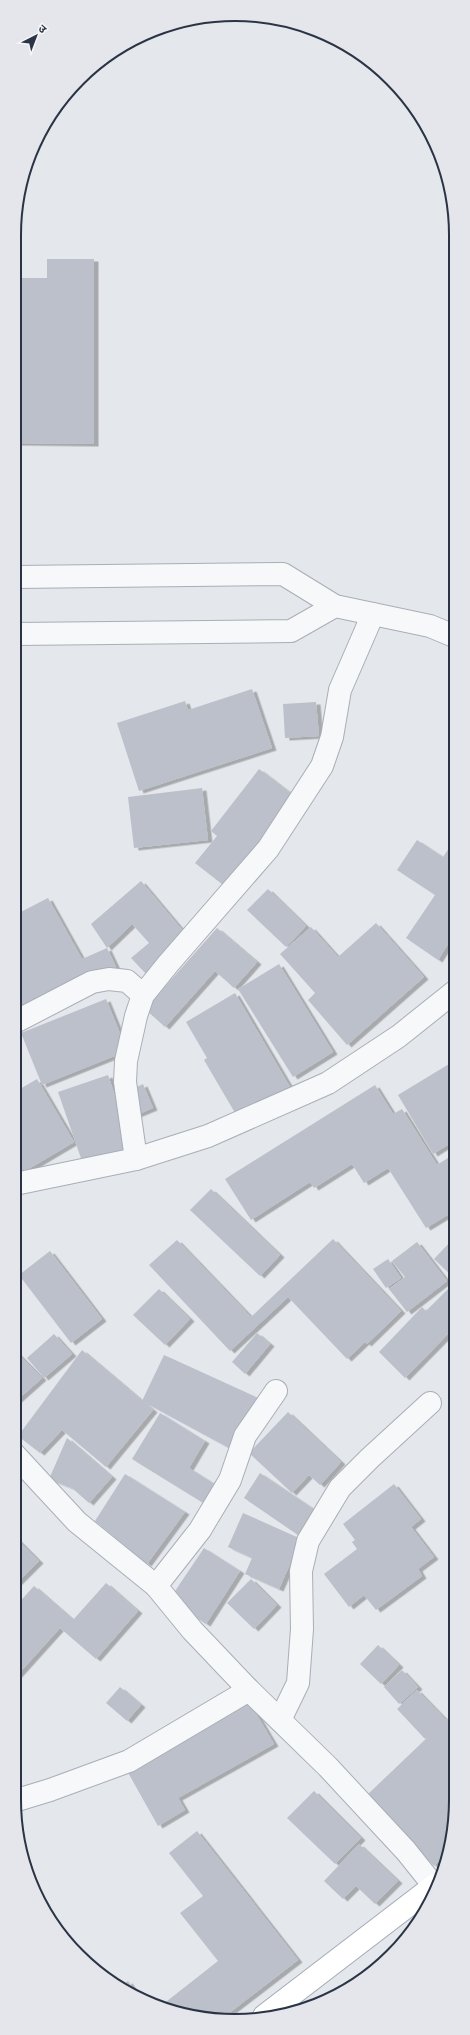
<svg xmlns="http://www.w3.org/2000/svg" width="470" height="2035" viewBox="0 0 470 2035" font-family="Inter,'Noto Sans Devanagari',sans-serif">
<defs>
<filter id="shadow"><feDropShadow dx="4.5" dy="2.5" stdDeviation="0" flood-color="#0004"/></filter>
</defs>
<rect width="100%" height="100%" fill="#e4e7ec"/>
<g fill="#bbc0ca" filter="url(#shadow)">
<polygon points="47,259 94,259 94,444 16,443 16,278 47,278"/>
<polygon points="252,689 272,748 139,791 117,723 185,701 188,710"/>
<polygon points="316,702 319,736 285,738 283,704"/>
<polygon points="259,769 297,798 227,888 195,863 217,836 211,831"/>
<polygon points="202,788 208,840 134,848 128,797"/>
<polygon points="417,840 443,857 454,841 454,935 438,960 406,938 435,895 397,870"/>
<polygon points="141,881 189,938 147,975 131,958 149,943 132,924 107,948 91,924"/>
<polygon points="268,889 306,926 286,947 247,910"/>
<polygon points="48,898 82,959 107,948 116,967 15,1013 15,915"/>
<polygon points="376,923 424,977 347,1045 308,1000 315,993 280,954 311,927 338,957"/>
<polygon points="217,928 257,962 234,988 215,971 165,1027 145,1009"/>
<polygon points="279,964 333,1052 293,1077 238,989"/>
<polygon points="235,993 290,1087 238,1118 204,1060 207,1058 186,1022"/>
<polygon points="106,999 127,1051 42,1085 21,1033"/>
<polygon points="454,1061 454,1141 433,1154 398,1095"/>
<polygon points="108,1075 132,1148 83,1164 58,1092"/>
<polygon points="37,1079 74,1142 15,1177 15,1092"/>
<polygon points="143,1084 153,1108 136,1115 126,1092"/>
<polygon points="375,1085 393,1114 402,1109 437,1165 454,1154 454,1211 426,1228 388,1168 364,1183 352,1164 314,1188 310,1182 251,1220 225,1179"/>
<polygon points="211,1189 280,1255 260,1276 190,1210"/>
<polygon points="454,1238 454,1278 434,1259"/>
<polygon points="333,1239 401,1311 367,1344 365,1342 347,1359 288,1297 230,1351 149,1265 177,1240 251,1317"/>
<polygon points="417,1242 447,1281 407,1312 389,1289 405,1277 392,1261"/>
<polygon points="50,1251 102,1319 71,1343 19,1275"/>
<polygon points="388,1259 401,1278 386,1288 373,1269"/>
<polygon points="454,1283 454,1339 449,1333 405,1378 379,1352 422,1307 426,1311"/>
<polygon points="159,1289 190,1319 165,1345 133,1315"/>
<polygon points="257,1333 270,1344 245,1374 232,1362"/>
<polygon points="54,1334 72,1354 44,1378 27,1358"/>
<polygon points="82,1350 153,1410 106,1467 62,1430 40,1453 18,1436"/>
<polygon points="15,1351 42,1378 14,1403"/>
<polygon points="164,1355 258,1398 229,1448 142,1401"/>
<polygon points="288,1412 341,1462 320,1485 309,1475 292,1493 249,1453"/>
<polygon points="160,1413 205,1441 189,1468 216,1485 205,1504 132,1459"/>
<polygon points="67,1438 112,1477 89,1503 72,1488 49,1479"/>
<polygon points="260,1473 315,1510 298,1535 244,1498"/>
<polygon points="125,1474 185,1512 147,1564 95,1521"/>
<polygon points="394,1484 421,1519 411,1527 434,1557 418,1569 422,1576 376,1610 364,1595 349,1607 324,1574 357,1549 352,1542 355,1540 343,1524"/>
<polygon points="243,1513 301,1539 279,1589 245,1574 252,1558 228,1547"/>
<polygon points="14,1536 39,1561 14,1586"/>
<polygon points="204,1548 240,1571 206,1624 169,1600"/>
<polygon points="251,1579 277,1605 254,1629 227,1603"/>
<polygon points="106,1583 138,1611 96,1659 60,1628 14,1679 14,1608 34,1586 73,1620"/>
<polygon points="378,1645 399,1665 381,1684 360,1664"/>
<polygon points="402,1670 418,1687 399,1704 384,1687"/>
<polygon points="120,1687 141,1705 127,1721 106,1703"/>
<polygon points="417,1690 446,1720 454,1712 454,1829 445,1855 434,1866 366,1796 431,1734 425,1739 397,1709"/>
<polygon points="248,1700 274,1744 178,1798 185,1810 158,1826 126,1769"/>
<polygon points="314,1791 361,1838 335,1864 287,1818"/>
<polygon points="197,1831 298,1960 220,2020 162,2005 218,1961 180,1913 203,1896 169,1853"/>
<polygon points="359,1844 398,1881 375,1904 356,1886 343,1899 324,1881"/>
<polygon points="128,1981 137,1994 134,1996 121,1986"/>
</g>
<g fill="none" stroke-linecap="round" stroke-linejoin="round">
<g stroke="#a9aeb7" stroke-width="24">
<g id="minor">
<polyline points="15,577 283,574 335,606 430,626 454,636"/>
<polyline points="15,634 291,631 335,606"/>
<polyline points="15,1022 92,982 109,979 127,981 143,995"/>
<polyline points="136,1159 125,1082 126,1061 136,1016 143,995 168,964 268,849 322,766 332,737 340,690 373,614"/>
<polyline points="15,1184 136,1159 208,1136 328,1083 399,1036 454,992"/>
<polyline points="14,1454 77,1522 156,1586 192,1630 249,1690 328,1767 406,1851 434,1886"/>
<polyline points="156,1586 200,1530 230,1480 245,1436 276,1391"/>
<polyline points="280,1720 298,1683 302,1629 301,1571 308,1541 340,1488 370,1458 430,1403"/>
<polyline points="14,1801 50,1790 129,1761 249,1690"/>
</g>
</g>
<g stroke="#a3abb8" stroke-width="24">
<polyline id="major" points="264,2016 435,1885"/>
</g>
<use href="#minor" stroke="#f7f8fa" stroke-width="22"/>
<use href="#major" stroke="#fff" stroke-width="22"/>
</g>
<path d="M0 0H470V2035H0ZM235 21H235A214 214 0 0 1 449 235V1800A214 214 0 0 1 235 2014H235A214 214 0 0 1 21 1800V235A214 214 0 0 1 235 21Z" fill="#e4e6eb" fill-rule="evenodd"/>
<path fill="none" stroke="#2b3445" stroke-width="2" d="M235 21H235A214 214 0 0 1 449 235V1800A214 214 0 0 1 235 2014H235A214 214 0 0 1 21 1800V235A214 214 0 0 1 235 21Z"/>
<g transform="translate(36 36) rotate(42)" stroke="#f4f6f9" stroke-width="3" paint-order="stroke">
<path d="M0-3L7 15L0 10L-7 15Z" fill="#2b3445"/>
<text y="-6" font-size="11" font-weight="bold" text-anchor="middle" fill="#2b3445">उ</text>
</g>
</svg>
